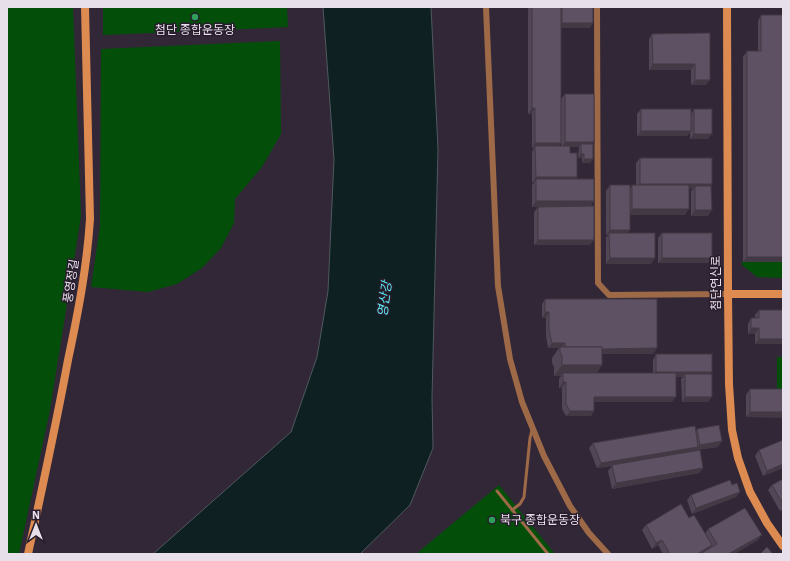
<svg xmlns="http://www.w3.org/2000/svg" width="790" height="561" viewBox="0 0 790 561" font-family="'IBM Plex Sans','Noto Sans KR',sans-serif">
<rect width="100%" height="100%" fill="#322737"/>
<g fill="#034f0a">
<polygon points="7,7 73,7 81,216 50,410 19,554 7,554"/>
<polygon points="103,7 287,7 288,27 103,35"/>
<polygon points="280,41 281,134 262,167 235,199 234,223 221,248 202,268 177,284 148,292 91,287 100,226 101,49"/>
<polygon points="742,262 783,262 783,278 757,277 742,265"/>
<rect x="777" y="357" width="6" height="36"/>
<polygon points="499,485 555,554 416,554"/>
</g>
<polygon fill="#0e2022" stroke="#4f595e" points="323,7 431,7 438,149 432,398 433,448 410,505 360,554 153,554 291,432 317,357 328,291 334,159"/>
<g fill="none" stroke-linecap="round" stroke-linejoin="round">
<g stroke="#9d6947" stroke-width="3">
<polyline points="497,491 548,554"/>
<polyline points="512,510 520,504 524,497 530,438 532,430"/>
</g>
<g stroke="#9d6947" stroke-width="6">
<polyline points="486,7 498,286 510,359 522,402 544,456 570,506 589,533 608,554"/>
<polyline points="597,7 598,283 609,295 728,294"/>
</g>
<g stroke="#dd8b51" stroke-width="8">
<polyline points="727,7 728,294 729,384 732,430 738,458 750,492 767,523 783,546"/>
<polyline points="728,294 783,294"/>
<path d="M28,554C42,489 56,425 68,360C78,313 87,267 90,219L85,7"/>
</g>
</g>
<g fill="#514655">
<polygon points="529,7 593,7 590,28 561,28 558,146 561,146 561,99 565,94 593,144 593,159 590,163 582,163 582,158 578,158 579,147 570,147 570,153 577,177 576,179 594,201 590,206 590,245 534,245 534,212 538,207 532,207 532,185 534,183 532,183 532,152 534,148 532,148 532,114 528,114 528,9"/>
<polygon points="761,15 783,262 743,262 743,57 747,51 758,51 758,21"/>
<polygon points="710,33 706,85 691,85 691,70 649,70 649,39 652,34"/>
<polygon points="641,109 691,114 694,109 708,139 690,139 690,132 687,136 637,136 637,114"/>
<polygon points="640,158 712,184 711,186 708,216 691,216 691,191 693,189 689,189 685,215 630,215 628,233 651,264 606,264 606,238 608,235 606,235 606,191 610,185 630,189 632,185 636,185 636,163"/>
<polygon points="662,233 708,263 658,263 658,238"/>
<polygon points="545,299 657,348 653,354 602,354 597,373 653,373 653,360 656,354 710,374 708,402 682,402 681,379 683,377 676,377 672,402 594,402 591,416 566,416 562,409 562,388 559,388 559,379 561,376 554,376 554,367 552,363 552,358 559,348 548,348 546,336 546,318 542,318 542,304"/>
<polygon points="759,310 783,344 755,344 755,334 748,334 748,324 751,318 755,318 755,315"/>
<polygon points="750,389 783,389 746,417 746,395"/>
<polygon points="697,429 718,447 696,450 695,451 703,468 699,473 612,489 608,471 612,466 597,468 589,448 593,443 696,431"/>
<polygon points="783,440 783,468 763,476 755,456 759,450"/>
<polygon points="783,479 783,509 780,511 768,490 772,485"/>
<polygon points="732,485 740,492 736,497 692,514 687,500 691,495"/>
<polygon points="689,518 705,534 708,529 758,540 734,554 663,554 658,545 652,549 642,530 646,525"/>
</g>
<g fill="#423945">
<polygon points="562,23 593,23 590,28 558,28"/>
<polygon points="653,64 695,64 691,70 649,70"/>
<polygon points="695,80 710,80 706,85 691,85"/>
<polygon points="532,108 535,108 532,114 528,114"/>
<polygon points="641,131 691,131 687,136 637,136"/>
<polygon points="694,134 712,134 708,139 690,139"/>
<polygon points="565,142 594,142 590,147 581,144 579,147 561,147"/>
<polygon points="535,143 561,143 557,148 535,146 534,148 532,148"/>
<polygon points="581,154 584,154 582,158 578,158"/>
<polygon points="584,159 593,159 590,163 582,163"/>
<polygon points="536,177 577,177 573,183 536,179 534,183 532,183"/>
<polygon points="640,184 712,184 708,189 695,186 693,189 636,189"/>
<polygon points="536,201 594,201 590,207 532,207"/>
<polygon points="632,209 689,209 685,215 629,215"/>
<polygon points="695,210 712,210 708,216 691,216"/>
<polygon points="610,230 630,230 626,235 609,233 608,235 606,235"/>
<polygon points="538,240 594,240 590,245 534,245"/>
<polygon points="747,257 783,257 783,262 743,262"/>
<polygon points="610,258 655,258 651,264 606,264"/>
<polygon points="662,258 712,258 708,263 658,263"/>
<polygon points="545,312 549,312 546,318 542,318"/>
<polygon points="751,328 759,328 755,334 748,334"/>
<polygon points="759,339 783,339 783,344 755,344"/>
<polygon points="552,343 565,343 561,348 560,347 559,348 548,348"/>
<polygon points="657,348 653,354 561,354 565,349"/>
<polygon points="562,365 602,365 595,376 563,373 561,376 554,376"/>
<polygon points="656,372 712,372 708,377 685,374 683,377 653,377"/>
<polygon points="563,382 566,382 562,388 559,388"/>
<polygon points="594,397 676,397 672,402 591,402"/>
<polygon points="685,397 712,397 708,402 682,402"/>
<polygon points="570,411 594,411 591,416 566,416"/>
<polygon points="750,412 783,412 783,418 746,417"/>
<polygon points="722,441 718,447 696,450 700,445"/>
<polygon points="698,447 694,452 597,468 601,463"/>
<polygon points="783,464 783,468 763,476 767,471"/>
<polygon points="703,468 699,473 612,489 616,483"/>
<polygon points="740,492 736,497 692,514 696,508"/>
<polygon points="762,535 758,540 734,554 728,554"/>
<polygon points="662,540 658,545 652,549 656,543"/>
<polygon points="712,545 708,551 700,554 697,554"/>
</g>
<g fill="#5e5163" stroke="#423945">
<polygon points="532,7 561,7 561,143 535,143 535,108 532,108"/>
<rect x="562" y="7" width="31" height="16"/>
<polygon points="761,15 783,15 783,257 747,257 747,51 761,51"/>
<polygon points="710,33 710,80 695,80 695,64 653,64 652,34"/>
<rect x="565" y="94" width="29" height="48"/>
<rect x="641" y="109" width="50" height="22"/>
<rect x="694" y="109" width="18" height="25"/>
<polygon points="581,144 593,144 593,159 584,159 584,154 581,154"/>
<polygon points="535,146 570,146 570,153 577,153 577,177 536,177"/>
<rect x="640" y="158" width="72" height="26"/>
<rect x="536" y="179" width="58" height="22"/>
<rect x="610" y="185" width="20" height="45"/>
<rect x="632" y="185" width="57" height="24"/>
<polygon points="695,186 711,186 712,210 695,210"/>
<polygon points="594,206 594,240 538,240 538,207"/>
<polygon points="609,233 655,233 655,258 610,258"/>
<rect x="662" y="233" width="50" height="25"/>
<polygon points="545,299 657,299 657,348 602,349 602,347 565,347 565,343 552,343 549,330 549,312 545,312"/>
<polygon points="759,310 783,310 783,339 759,339 759,328 751,328 751,318 759,318"/>
<polygon points="560,347 602,347 602,365 562,365 562,356 560,352"/>
<rect x="656" y="354" width="56" height="18"/>
<polygon points="563,373 676,373 676,397 594,397 594,411 570,411 566,404 566,382 563,382"/>
<rect x="685" y="374" width="27" height="23"/>
<rect x="750" y="389" width="33" height="23"/>
<polygon points="719,425 722,441 700,445 697,429"/>
<polygon points="695,426 698,447 601,463 593,443"/>
<polygon points="783,440 783,464 767,471 759,450"/>
<polygon points="700,450 703,468 616,483 612,465"/>
<polygon points="783,479 783,504 772,485"/>
<polygon points="730,480 732,485 737,483 740,492 696,508 691,495"/>
<polygon points="681,504 689,518 694,515 712,545 697,554 670,554 662,540 656,543 646,525"/>
<polygon points="745,508 762,535 728,554 700,554 717,544 708,529"/>
<polygon points="767,547 773,554 760,554"/>
</g>
<g fill="#2e9e5b" stroke="#281d2d" stroke-width="1.5">
<circle cx="195" cy="17" r="4"/>
<circle cx="492" cy="520" r="4"/>
</g>
<g text-anchor="middle" stroke-width="3" stroke-linejoin="round" paint-order="stroke">
<g font-size="12" fill="#e7dfea" stroke="#281d2d">
<text x="195" y="34">첨단 종합운동장</text>
<text x="500" y="524" text-anchor="start">북구 종합운동장</text>
</g>
<g font-size="12" fill="#e7dfea" stroke="#281d2d">
<text transform="translate(71 281) rotate(-81)" y="4">풍영정길</text>
<text transform="translate(716 283) rotate(-90)" y="4">첨단연신로</text>
</g>
<g font-size="13" font-style="italic" fill="#5bebf6" stroke="#281d2d">
<text transform="translate(384 299) rotate(-82)" y="5">영산강</text>
</g>
</g>
<rect width="790" height="561" fill="none" stroke="#e7dfea" stroke-width="16"/>
<g transform="translate(36 525)" stroke="#281d2d" stroke-width="3" paint-order="stroke">
<path d="M0-3L7 15L0 10L-7 15Z" fill="#e7dfea"/>
<text y="-6" font-size="11" font-weight="bold" text-anchor="middle" fill="#e7dfea">N</text>
</g>
</svg>
